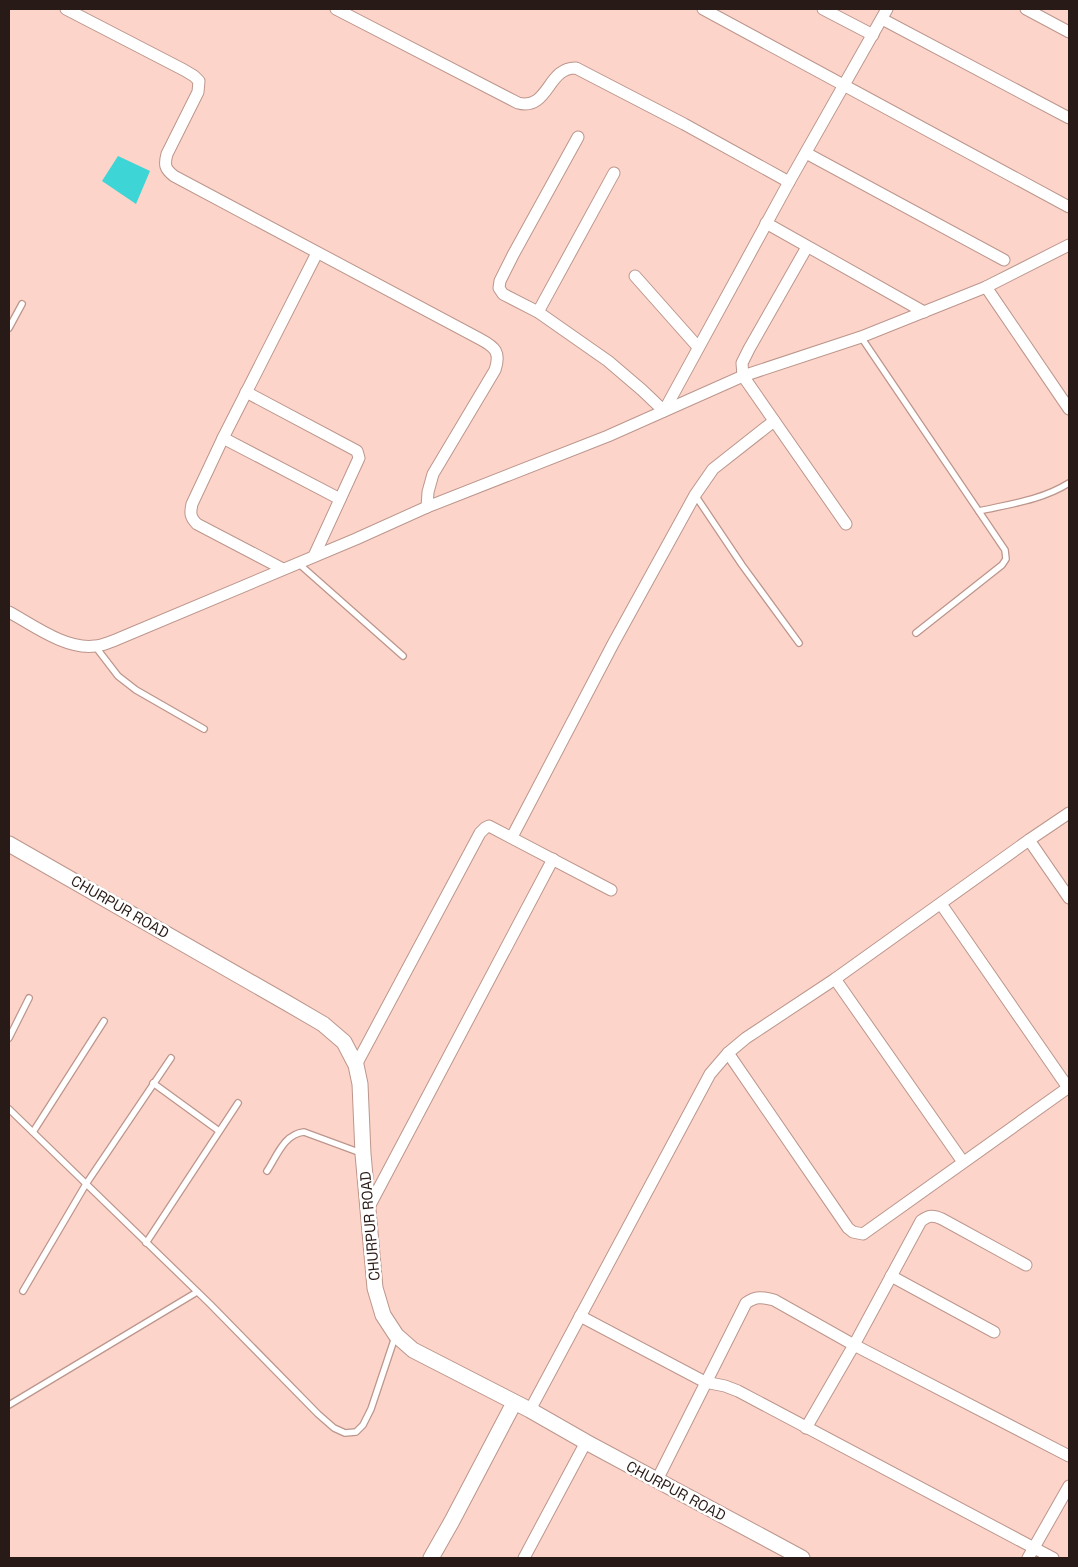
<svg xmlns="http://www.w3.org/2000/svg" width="1078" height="1567" viewBox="0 0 1078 1567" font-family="'Space Grotesk',sans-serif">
<rect width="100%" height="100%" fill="#fcd4c9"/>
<polygon fill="#3dd5d6" points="118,156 150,171 136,204 102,181"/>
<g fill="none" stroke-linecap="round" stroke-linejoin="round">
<g stroke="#bc968c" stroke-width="8">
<g id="service">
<polyline points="9,328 22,304"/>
<polyline points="861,337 1005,550 1006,559 1002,565 916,633"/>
<polyline points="695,495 742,565 799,643"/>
<path d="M979,511C1010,504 1042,500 1069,483"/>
<polyline points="298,563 403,656"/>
<polyline points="95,646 118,676 136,690 204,729"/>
<polyline points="9,1038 29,998"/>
<polyline points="153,1083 219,1131"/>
<polyline points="9,1109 210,1304 318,1414 334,1428 345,1433 356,1432 363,1425 371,1409 395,1337"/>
<polyline points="33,1132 104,1021"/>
<path d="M267,1171C277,1156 284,1134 304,1132L361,1153"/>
<polyline points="146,1243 238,1103"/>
<polyline points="23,1291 86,1184 171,1058"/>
<polyline points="9,1405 197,1292"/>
</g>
</g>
<g stroke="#bc968c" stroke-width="13">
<g id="minor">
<path d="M66,9L184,70L194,76L199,81L198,92L167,154C164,165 165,169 174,176L480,339C495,347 501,352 495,370L433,474L428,492L427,507"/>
<path d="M336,9L518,103C549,111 547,67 576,68L684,124L789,182"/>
<polyline points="703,9 1069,207"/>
<polyline points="823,9 873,35"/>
<polyline points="1026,9 1069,32"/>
<polyline points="882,19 1069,118"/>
<polyline points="578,137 513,255 500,281 499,288 503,294 538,312 608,361 642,390 664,411 789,182 887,9"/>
<polyline points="806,153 1004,260"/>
<polyline points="766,223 924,312"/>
<polyline points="807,247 749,349 742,363 743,376 846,524"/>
<polyline points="635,276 698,347"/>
<polyline points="986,287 1069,409"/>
<polyline points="538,312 614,173"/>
<polyline points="246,392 357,451 359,458 314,556"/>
<polyline points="223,438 340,499"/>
<path d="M283,569L197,524C190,517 190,513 192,504L223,438L317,253"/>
<path d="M9,612C33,625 66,650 95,646C101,646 107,643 113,641L356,539L427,507L608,436L743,376L861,337L986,287L1069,245"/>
<polyline points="512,837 613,644 695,495 713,469 774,421"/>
<polyline points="1029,840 1069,898"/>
<polyline points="941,904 1069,1089"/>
<polyline points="835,979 963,1162"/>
<polyline points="728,1053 848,1228 853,1232 863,1234 1069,1087"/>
<polyline points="356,1065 480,833 485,828 489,826 611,890"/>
<polyline points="369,1207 553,859"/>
<polyline points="891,1276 994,1332"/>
<polyline points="580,1316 705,1382 725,1386 738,1391 1053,1558"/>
<polyline points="530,1410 710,1074 728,1053 746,1038 835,979 1029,840 1069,813"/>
<path d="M806,1428L854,1345L921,1221C929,1215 933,1215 942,1219L1026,1265"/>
<path d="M657,1480L746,1303C756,1296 762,1297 774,1300L854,1345L1069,1456"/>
<polyline points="524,1558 586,1442"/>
<polyline points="1028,1558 1069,1486"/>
</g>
</g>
<g stroke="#bc968c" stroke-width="17">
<g id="tertiary">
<polyline points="9,844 287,1003 323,1024 344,1042 356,1065 360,1084 363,1154 375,1288 383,1315 396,1335 413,1350 530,1410 586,1442 802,1558"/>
<polyline points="431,1558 452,1521 514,1403"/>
</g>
</g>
<use href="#service" stroke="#fff" stroke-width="5.5"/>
<use href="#minor" stroke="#fff" stroke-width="11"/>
<use href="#tertiary" stroke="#fff" stroke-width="15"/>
</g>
<g text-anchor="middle" stroke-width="5" stroke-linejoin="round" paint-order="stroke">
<g font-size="15" fill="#281a16" stroke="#fff">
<text transform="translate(120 907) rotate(30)" y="5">CHURPUR ROAD</text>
<text transform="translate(370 1226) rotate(-95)" y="5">CHURPUR ROAD</text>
<text transform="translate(676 1491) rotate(28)" y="5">CHURPUR ROAD</text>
</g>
</g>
<rect width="1078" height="1567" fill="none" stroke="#281a16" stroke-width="20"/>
</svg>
